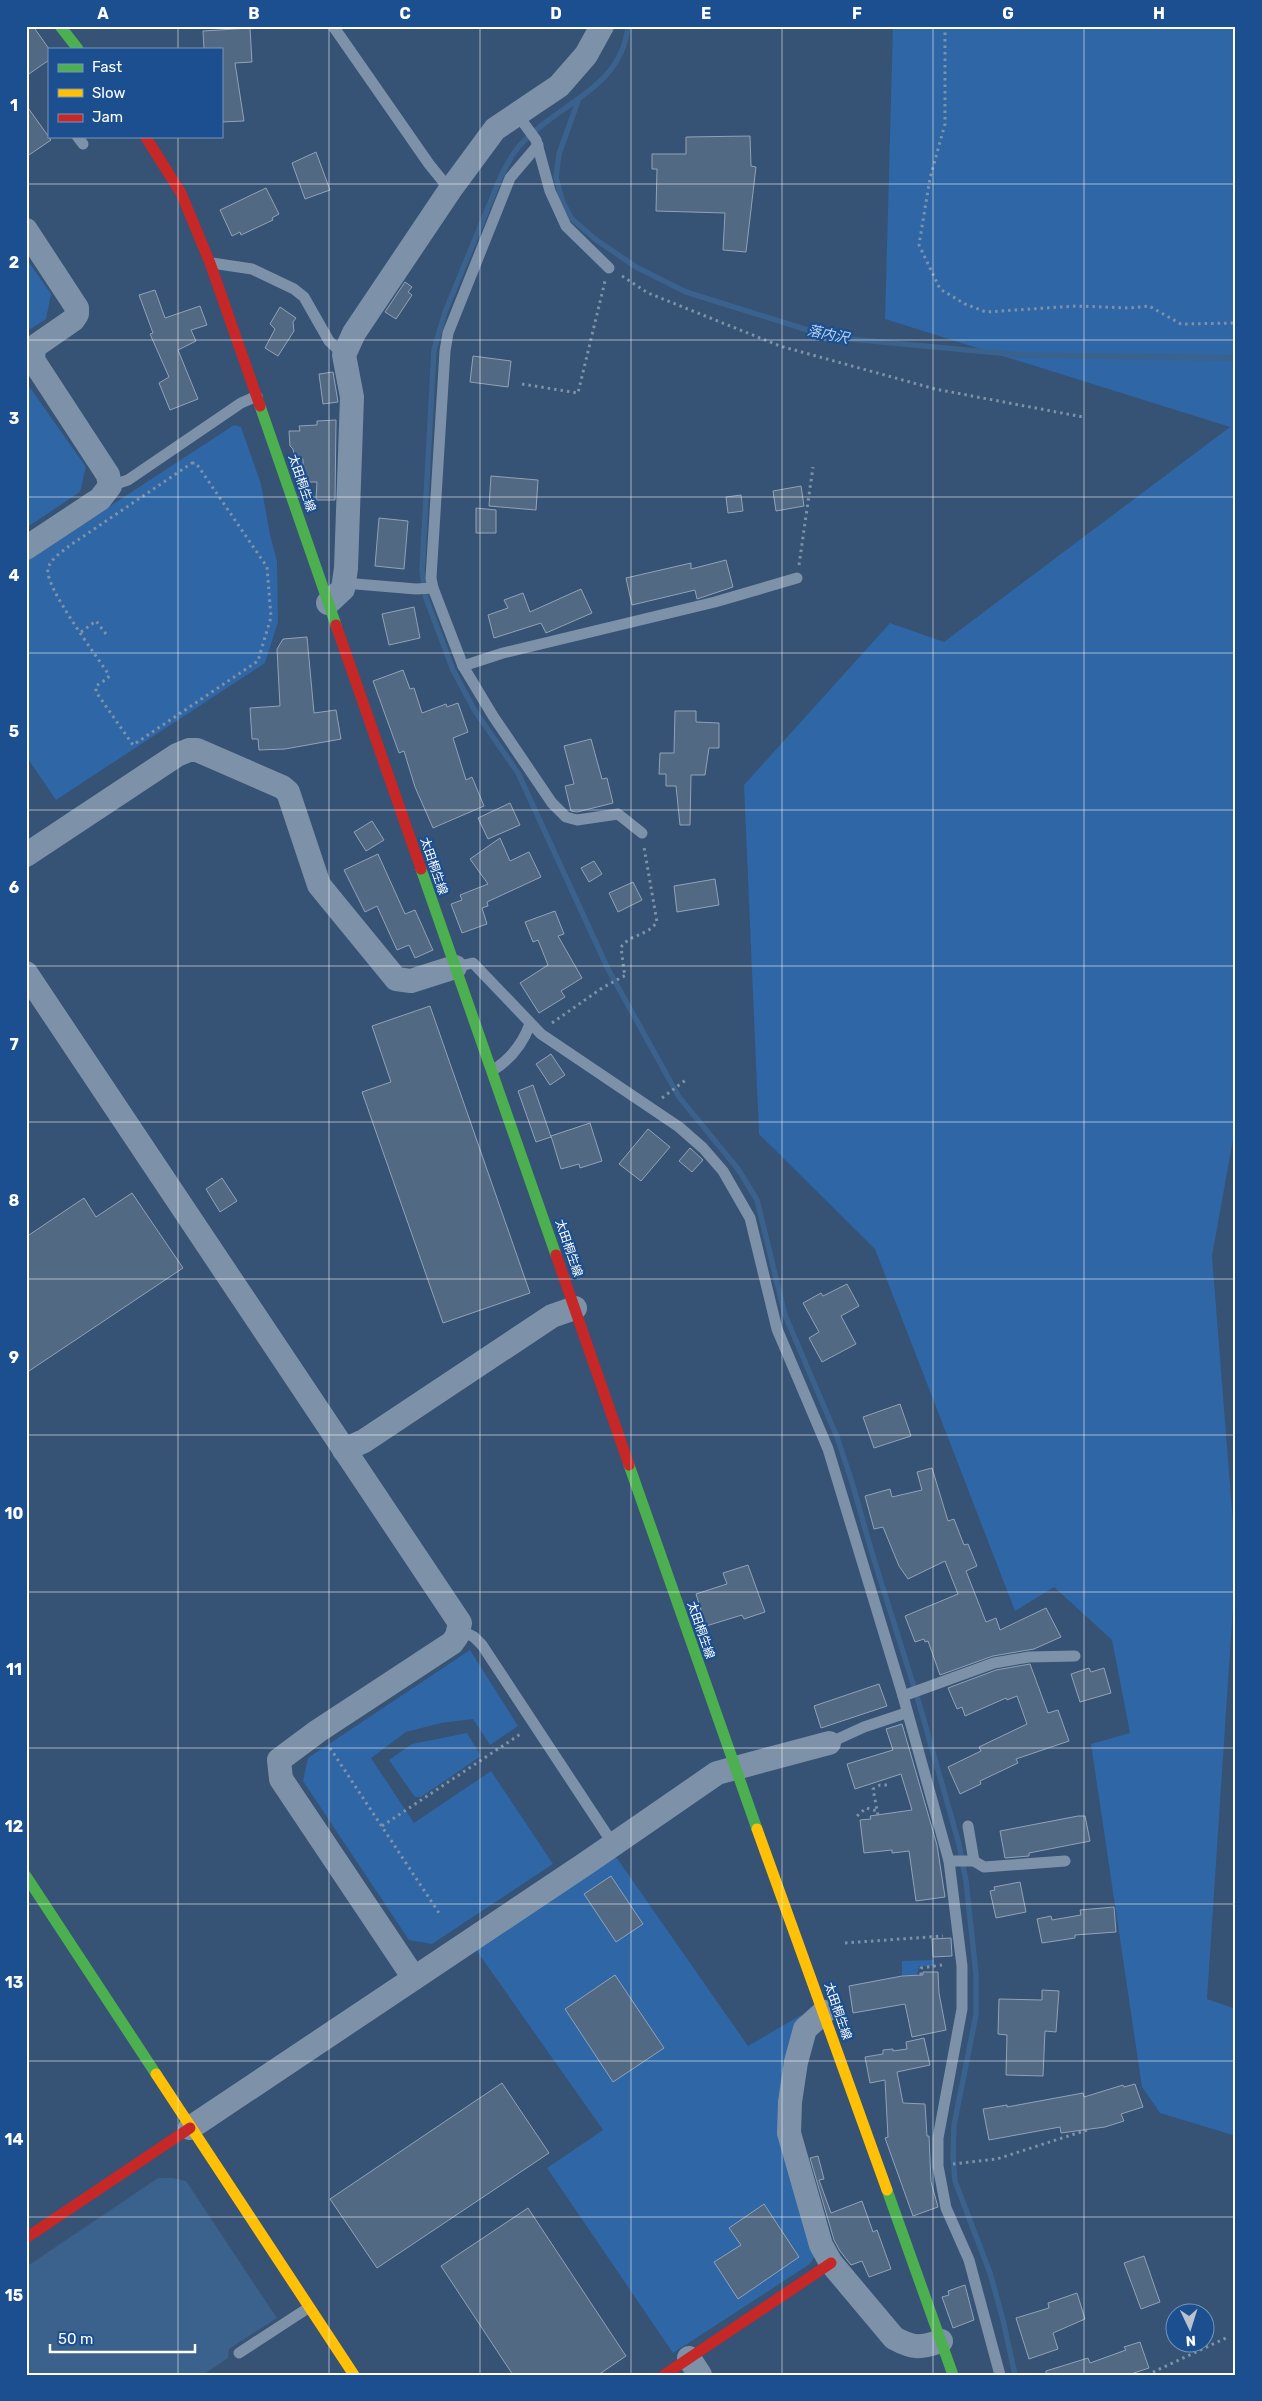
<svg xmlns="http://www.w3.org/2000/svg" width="1262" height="2401" viewBox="0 0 1262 2401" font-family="Rubik,'Noto Sans JP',sans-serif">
<rect width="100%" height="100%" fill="#365274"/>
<g fill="#2f66a5">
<polygon points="893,26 1236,26 1236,1123 1212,1256 1236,1561 1207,1999 1236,2009 1236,2136 1160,2113 1142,2087 1091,1744 1130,1733 1112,1640 1054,1587 1015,1611 875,1249 759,1134 744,785 890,623 944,642 1230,427 885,319"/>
<polygon points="26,258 51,294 46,319 26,332"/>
<polygon points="26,382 86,467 80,492 26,528"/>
<polygon points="234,425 241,427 261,484 270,535 277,561 278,622 265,663 56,800 26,756 26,561"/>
<polygon points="470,1650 518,1726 490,1745 473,1719 441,1723 406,1732 371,1758 414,1823 491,1771 553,1864 432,1944 409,1940 303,1781 308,1758"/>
<polygon points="467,1733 481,1756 421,1797 415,1797 389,1760 412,1744"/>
<polygon points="614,1854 748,2046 801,2015 803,2020 785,2078 817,2252 810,2264 673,2353 547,2168 603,2130 474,1947"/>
<polygon points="934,1960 934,1966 919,1966 917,1975 902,1975 902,1961"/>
</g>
<polygon fill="#3b618d" points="158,2178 173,2178 186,2181 277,2318 229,2349 228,2358 203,2375 26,2375 26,2267"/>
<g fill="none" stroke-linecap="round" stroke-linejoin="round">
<g stroke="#3b618d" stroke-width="5.5">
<path d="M628,26C622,87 562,102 525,140C514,150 508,163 501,176L445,312L434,350L422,571L426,598L453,670L475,711L518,773L608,969L679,1097L738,1169L757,1200L785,1315L837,1437L851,1479L872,1553L919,1703L959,1844L966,1881L976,1974V2015L954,2125L953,2155L955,2181L990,2273L1003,2320L1015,2375"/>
<polyline points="578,101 559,154 556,177 562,200 571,218 595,239 636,267 686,292 811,331 850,339 1020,355 1236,358"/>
</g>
</g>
<g fill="#526984" stroke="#92a2b6">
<polygon points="26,26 33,26 49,49 49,60 26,76"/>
<polygon points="250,28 252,62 235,63 244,121 221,122 221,49 204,49 203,31"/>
<polygon points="26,105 51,140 26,157"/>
<polygon points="750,136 751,166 756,167 746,252 723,250 725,213 656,211 657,169 652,169 652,154 686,154 686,137"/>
<polygon points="316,152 330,190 305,199 292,163"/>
<polygon points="266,188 279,214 272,218 273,220 241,235 240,232 232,236 220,210"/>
<polygon points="405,282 412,287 408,292 412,295 396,319 385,312"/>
<polygon points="155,290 165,318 200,306 207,325 191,330 196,341 178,350 198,399 170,410 159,383 169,377 150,334 153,333 139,295"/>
<polygon points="280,307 296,318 293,322 294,331 278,356 265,348 275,329 270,324"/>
<polygon points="473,356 511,361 508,387 470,382"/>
<polygon points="333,372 338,402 323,404 319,374"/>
<polygon points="336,420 335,500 316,500 317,482 303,482 303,459 295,459 293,449 290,446 289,431 300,431 299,426 317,425 317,421"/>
<polygon points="491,476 538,480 536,510 489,506"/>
<polygon points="801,486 804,506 776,511 773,491"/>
<polygon points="741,495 743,511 728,513 726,497"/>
<polygon points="476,508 496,510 496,533 476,533"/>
<polygon points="379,518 408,521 404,569 375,566"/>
<polygon points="726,560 733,587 697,599 695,590 632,605 626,578 691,563 691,569"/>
<polygon points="581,589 592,613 546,633 541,623 494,638 488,615 508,608 504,600 523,593 530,612"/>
<polygon points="414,607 420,638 389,645 382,614"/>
<polygon points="307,637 314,713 336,710 341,739 285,749 259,750 258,739 252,739 250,708 280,706 277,649 283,639"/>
<polygon points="403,670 410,689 414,688 422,713 446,704 447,707 458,703 468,732 453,738 466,780 472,777 484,806 433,828 415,787 404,751 399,753 373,681"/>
<polygon points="675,711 696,711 696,722 719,723 719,748 709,748 705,775 691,775 690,825 680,825 676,786 666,786 666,774 659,774 660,753 674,753"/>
<polygon points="591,739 602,779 607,778 613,803 577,812 571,811 565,786 574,784 564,746"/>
<polygon points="510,803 520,825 488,839 478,818"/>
<polygon points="372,821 384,840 366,851 354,832"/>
<polygon points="500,838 510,861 529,852 541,877 487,902 488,906 482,908 487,924 462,933 451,904 462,900 460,895 488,884 470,859"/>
<polygon points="378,854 405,914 415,910 431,946 433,950 415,958 409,945 397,950 377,906 365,912 344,870"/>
<polygon points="594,861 602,874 589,882 581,868"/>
<polygon points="715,879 719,905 677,912 674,886"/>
<polygon points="633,882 642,900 618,912 609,893"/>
<polygon points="555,911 564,934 558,936 582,978 561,991 565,997 539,1013 520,983 548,965 538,940 533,942 525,922"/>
<polygon points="430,1006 530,1293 443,1323 362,1092 391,1082 372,1026"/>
<polygon points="551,1054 565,1075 550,1085 536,1064"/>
<polygon points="533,1085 551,1137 536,1142 518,1091"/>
<polygon points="590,1123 602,1161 580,1168 579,1164 561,1169 551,1136"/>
<polygon points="648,1129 670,1147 641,1181 619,1164"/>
<polygon points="690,1148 703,1160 692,1172 679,1161"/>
<polygon points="222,1178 237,1201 220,1212 206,1189"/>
<polygon points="132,1193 183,1268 26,1373 26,1237 84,1198 96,1217"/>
<polygon points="847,1284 859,1306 841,1316 856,1344 822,1362 809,1338 819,1332 803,1303 821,1293 823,1296"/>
<polygon points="900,1404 911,1436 874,1448 863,1417"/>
<polygon points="932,1468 948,1521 954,1519 964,1545 968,1544 977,1566 966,1571 986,1622 996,1618 1000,1630 1046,1608 1061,1637 1034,1649 993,1656 940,1675 928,1641 925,1642 924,1639 915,1642 905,1616 958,1594 945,1561 908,1579 899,1566 883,1527 874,1529 865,1496 890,1489 892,1497 922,1490 917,1472"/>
<polygon points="748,1565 765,1612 744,1619 742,1615 706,1626 696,1594 727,1584 723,1573"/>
<polygon points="1030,1664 1048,1713 1058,1710 1069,1741 1016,1759 1018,1763 980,1781 981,1784 960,1794 948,1767 981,1751 979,1747 1027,1724 1017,1696 1007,1700 1006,1698 965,1716 962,1707 957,1709 948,1688 996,1670"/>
<polygon points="1089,1668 1091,1672 1104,1668 1111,1693 1080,1702 1071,1674"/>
<polygon points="879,1684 887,1706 821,1728 814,1706"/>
<polygon points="902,1724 937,1845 945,1897 916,1901 909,1851 892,1853 892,1850 864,1853 860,1820 871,1819 870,1816 912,1810 901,1774 855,1789 847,1764 893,1750 886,1729"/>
<polygon points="1078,1816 1085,1816 1090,1841 1029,1853 1029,1856 1005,1858 1000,1831"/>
<polygon points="611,1876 643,1924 616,1942 584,1894"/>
<polygon points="1020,1882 1026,1912 996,1918 990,1891 995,1890 994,1887"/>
<polygon points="1114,1907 1116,1932 1075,1935 1075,1938 1042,1943 1037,1919 1051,1916 1052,1920 1081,1915 1080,1910"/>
<polygon points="951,1938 952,1956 933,1957 932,1939"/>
<polygon points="923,1972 938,1972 939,1993 946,2030 912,2037 905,2004 853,2013 849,1986 902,1976 923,1975"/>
<polygon points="615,1975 664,2048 613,2082 565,2009"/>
<polygon points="1042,1990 1059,1991 1056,2032 1045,2031 1043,2076 1006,2075 1007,2035 998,2034 999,1999 1042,2000"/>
<polygon points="924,2038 930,2065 897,2072 903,2103 925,2104 927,2136 929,2136 931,2182 938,2207 913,2216 885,2138 888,2137 885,2080 870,2083 865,2057 883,2054 883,2050 893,2049 893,2051 907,2049 906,2042"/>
<polygon points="502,2083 549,2153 377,2268 330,2199"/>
<polygon points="1135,2084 1143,2107 1121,2114 1124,2121 1105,2127 1061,2133 1060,2127 989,2140 983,2109 1007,2105 1007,2107 1083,2093 1084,2097 1123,2085 1124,2087"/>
<polygon points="818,2156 824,2179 819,2180 831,2213 862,2201 873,2232 877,2230 891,2269 869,2277 862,2261 851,2265 840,2251 834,2240 810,2158"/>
<polygon points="764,2204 799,2257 738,2299 714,2262 741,2245 729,2228"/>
<polygon points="528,2208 626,2356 598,2375 513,2375 441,2266"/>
<polygon points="1144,2256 1160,2302 1141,2309 1124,2263"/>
<polygon points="965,2285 974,2320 953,2328 942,2297 949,2295 948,2291"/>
<polygon points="1077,2293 1085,2319 1053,2333 1058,2349 1029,2359 1016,2318 1049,2308 1048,2303"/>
<polygon points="1140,2342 1149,2368 1128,2375 1046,2375 1046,2371 1088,2358 1090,2363 1126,2350 1124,2347"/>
</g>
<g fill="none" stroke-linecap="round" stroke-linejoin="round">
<g stroke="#7d92a8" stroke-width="3" stroke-dasharray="2.5 4" stroke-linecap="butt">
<polyline points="945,26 945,124 930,178 919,245 940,289 965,304 986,312 1076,306 1130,308 1149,306 1181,324 1236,323"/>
<polyline points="622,276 648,293 780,346 935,389 1083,417"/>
<polyline points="522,384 578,393 605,281"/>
<path d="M192,463H196L267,567L271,617L258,661L133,745L96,692V686L108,678L109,675C98,658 44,586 48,569C50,559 62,552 69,546Z"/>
<polyline points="799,565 813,467"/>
<polyline points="81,632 96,621 106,634"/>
<path d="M552,1023L602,988L626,975L624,971L621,947C632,933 646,937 657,922L644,847"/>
<polyline points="662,1098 687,1079"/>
<polyline points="330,1748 439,1913"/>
<polyline points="878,1815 873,1789 880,1785 888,1785"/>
<polyline points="857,1816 866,1808 877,1811"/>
<polyline points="382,1826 522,1733"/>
<polyline points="845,1943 943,1936"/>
<polyline points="921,1975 921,1968 942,1965"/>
<polyline points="953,2164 997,2159 1087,2130"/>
<polyline points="1147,2375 1228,2337"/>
</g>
<g stroke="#7d92a8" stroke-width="11">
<polyline points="333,26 429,164 450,190"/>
<polyline points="517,114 536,140 550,191 566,226 609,268"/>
<polyline points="77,136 83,144"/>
<polyline points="538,145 510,178 448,333 445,351 431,578 433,588 463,666 493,716 552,803 566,817 577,820 618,814 642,833"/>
<polyline points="212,263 252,269 294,289 304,297 329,341 344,355"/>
<polyline points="110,486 128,480 241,403 257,396"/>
<polyline points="344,583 416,589 433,588"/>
<polyline points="463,666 503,653 715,602 797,578"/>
<polyline points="455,967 473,963 541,1034 679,1127 703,1148 723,1171 750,1218 777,1329 828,1449 903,1696 949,1861 962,1966 962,2009 938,2138 938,2166 946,2208 969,2260 1000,2375"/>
<path d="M493,1070C511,1059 523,1043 530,1024"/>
<polyline points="460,1630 474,1637 482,1645 613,1844"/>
<polyline points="903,1696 994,1663 1029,1657 1075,1656"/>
<polyline points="829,1743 864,1727 906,1713"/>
<polyline points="968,1826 974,1861 984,1867 1065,1861"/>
<polyline points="949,1861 974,1861"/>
<polyline points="239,2353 308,2308"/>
</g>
<g stroke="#7d92a8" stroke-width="24">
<polyline points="26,230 77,308 77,314 73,320 34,347 33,360 108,475 110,486 100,499 26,548"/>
<polyline points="328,603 343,589 346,568 352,397 344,355 354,333 450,190 495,129 559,86 586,55 602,26"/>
<polyline points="26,855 177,755 189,750 197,750 282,787 288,792 319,885 396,979 411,981 455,967"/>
<polyline points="26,973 460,1623 457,1636 452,1643 318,1731 279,1760 281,1779 414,1978"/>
<polyline points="344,1450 364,1441 552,1316 575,1308"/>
<path d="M824,2012L805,2029L796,2062L790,2102L789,2133L821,2245L831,2263L894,2338C914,2349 921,2348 941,2341"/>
<polyline points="190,2128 588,1862 717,1773 829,1743"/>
<polyline points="689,2358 700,2375"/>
</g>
<g stroke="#4caf50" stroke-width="11">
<polyline points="60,26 78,49"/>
<polyline points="260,406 336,625"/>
<polyline points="421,869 556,1255"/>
<polyline points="629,1465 757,1829"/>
<polyline points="26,1876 156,2074"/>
<polyline points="887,2190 953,2375"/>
</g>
<g stroke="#ffc107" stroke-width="11">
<polyline points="757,1829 887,2190"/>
<polyline points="156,2074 354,2375"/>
</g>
<g stroke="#c62828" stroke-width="11">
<polyline points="145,136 181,193 210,263 260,406"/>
<polyline points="336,625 421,869"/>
<polyline points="556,1255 629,1465"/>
<polyline points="26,2238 190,2128"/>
<polyline points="664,2375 831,2263"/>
</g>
</g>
<path fill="none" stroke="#fff" stroke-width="1" stroke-opacity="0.55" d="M178,26V49M329,26V2375M480,26V2375M631,26V2375M782,26V2375M933,26V2375M1084,26V2375M178,136V2375M26,184H1236M26,340H1236M26,497H1236M26,653H1236M26,810H1236M26,966H1236M26,1122H1236M26,1279H1236M26,1435H1236M26,1592H1236M26,1748H1236M26,1904H1236M26,2061H1236M26,2217H1236"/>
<g text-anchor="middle" stroke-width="4.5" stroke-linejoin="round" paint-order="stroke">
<g font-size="12" fill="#fff" stroke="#1b4f8f">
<text transform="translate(302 483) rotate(71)" y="4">太田桐生線</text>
<text transform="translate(434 866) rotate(71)" y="4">太田桐生線</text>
<text transform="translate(569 1248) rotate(71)" y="4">太田桐生線</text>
<text transform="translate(701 1630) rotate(71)" y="4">太田桐生線</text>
<text transform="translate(838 2011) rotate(71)" y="4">太田桐生線</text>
</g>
<g font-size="14" font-style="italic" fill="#b5d3f5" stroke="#1b4f8f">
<text transform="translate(828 334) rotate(12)" y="5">落内沢</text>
</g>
</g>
<rect width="1262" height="2401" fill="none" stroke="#1b4f8f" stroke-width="55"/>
<rect x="48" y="48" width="175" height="90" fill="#1b4f8f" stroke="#7695bc"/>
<rect x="58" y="64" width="25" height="8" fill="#4caf50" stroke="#7695bc"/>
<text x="92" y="72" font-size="15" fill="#ffffff">Fast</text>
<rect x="58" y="89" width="25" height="8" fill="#ffc107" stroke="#7695bc"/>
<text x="92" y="98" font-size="15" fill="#ffffff">Slow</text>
<rect x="58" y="114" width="25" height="8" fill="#c62828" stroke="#7695bc"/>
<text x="92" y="122" font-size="15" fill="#ffffff">Jam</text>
<g transform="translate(1190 2328) rotate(176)"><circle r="24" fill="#1b4f8f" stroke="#7695bc"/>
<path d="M0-4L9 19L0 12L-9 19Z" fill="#b9c2ce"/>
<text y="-8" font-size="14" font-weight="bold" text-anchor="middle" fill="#ffffff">N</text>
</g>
<path d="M50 2344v8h145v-8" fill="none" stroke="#ffffff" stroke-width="2.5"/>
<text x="58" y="2344" font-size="15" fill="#ffffff" stroke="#1b4f8f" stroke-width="4" paint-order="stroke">50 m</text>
<rect x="28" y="28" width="1206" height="2346" fill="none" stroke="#fff" stroke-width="2"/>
<g font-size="16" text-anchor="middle" font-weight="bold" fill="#fff">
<text x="103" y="19">A</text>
<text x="254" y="19">B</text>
<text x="405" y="19">C</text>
<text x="556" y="19">D</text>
<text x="706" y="19">E</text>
<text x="857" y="19">F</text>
<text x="1008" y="19">G</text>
<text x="1159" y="19">H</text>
<text x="14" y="111">1</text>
<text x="14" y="268">2</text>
<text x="14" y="424">3</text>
<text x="14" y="581">4</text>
<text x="14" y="737">5</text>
<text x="14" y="893">6</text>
<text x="14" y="1050">7</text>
<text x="14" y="1206">8</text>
<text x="14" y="1363">9</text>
<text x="14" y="1519">10</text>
<text x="14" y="1675">11</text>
<text x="14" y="1832">12</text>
<text x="14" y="1988">13</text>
<text x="14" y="2145">14</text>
<text x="14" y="2301">15</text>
</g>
</svg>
